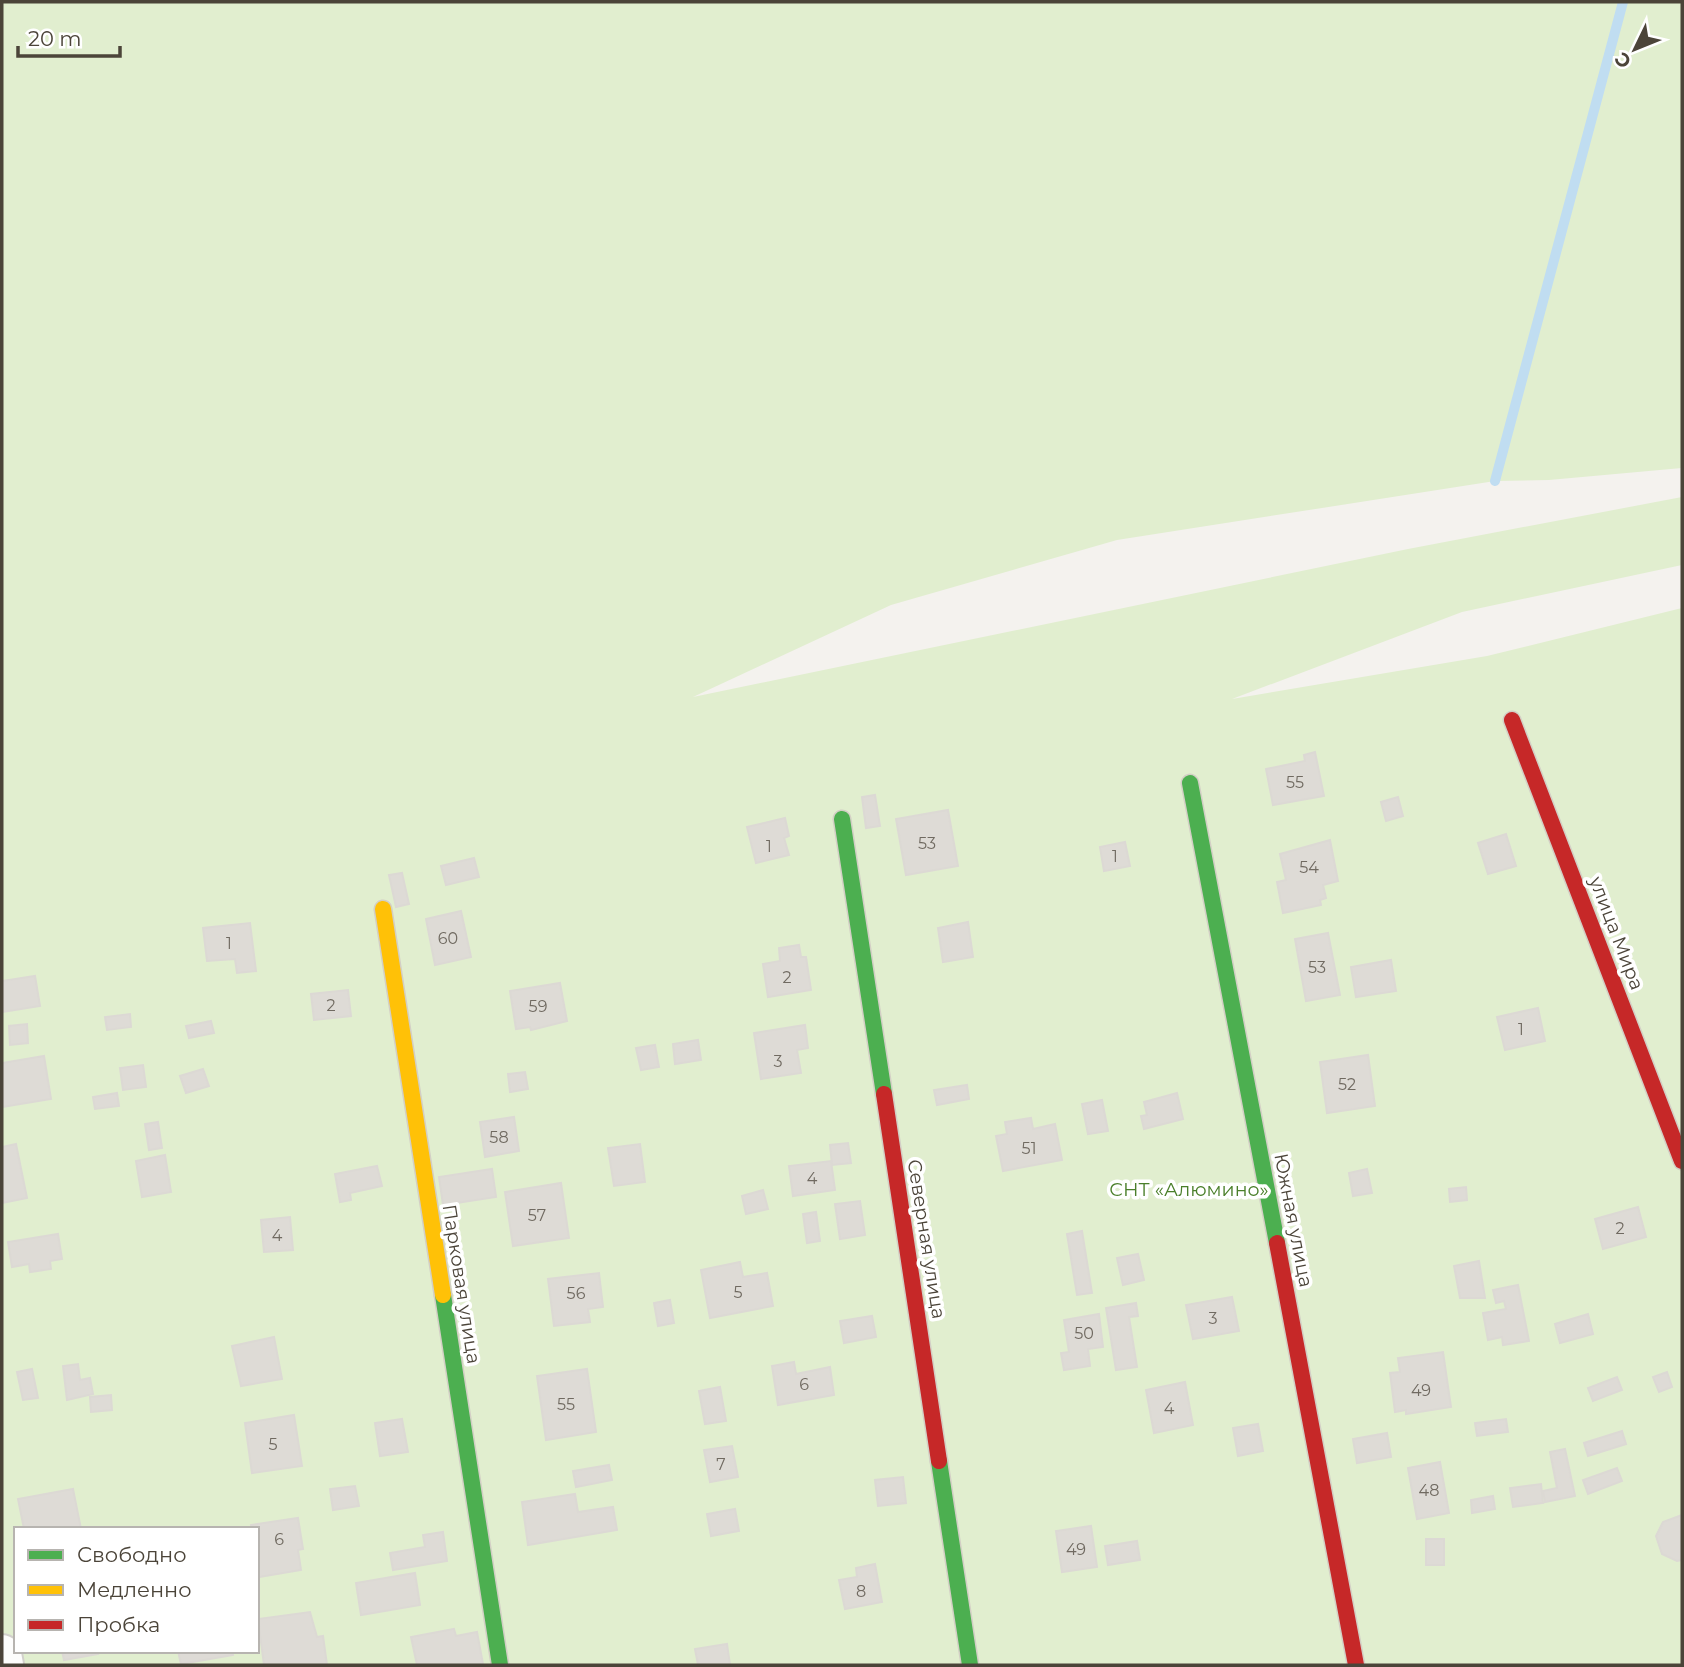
<svg xmlns="http://www.w3.org/2000/svg" width="1684" height="1667" viewBox="0 0 1684 1667" font-family="Montserrat,sans-serif">
<rect width="100%" height="100%" fill="#f4f2ee"/>
<path fill="#e1eecf" fill-rule="evenodd" d="M2,2H1682V468L1549,480L1495,481L1117,540L891,605L693,697L1408,549L1682,497V565L1462,612L1232,699L1487,656L1682,608V1665H2ZM16,1529H257V1651H16Z"/>
<g fill="none" stroke-linecap="round" stroke-linejoin="round">
<polyline stroke="#c0ddf1" stroke-width="10" points="1495,481 1623,2"/>
</g>
<g fill="#dedbd6" stroke="#dcd9d4" stroke-width="2">
<polygon points="1315,752 1324,796 1273,805 1266,769 1305,761 1304,755"/>
<polygon points="875,795 880,826 866,828 862,797"/>
<polygon points="1398,797 1403,816 1386,821 1381,802"/>
<polygon points="948,810 958,866 906,875 896,819"/>
<polygon points="785,818 789,836 784,838 789,855 756,863 747,827"/>
<polygon points="1506,834 1516,866 1488,874 1478,843"/>
<polygon points="1330,840 1338,881 1323,885 1326,898 1320,900 1321,905 1283,913 1277,882 1286,880 1280,854"/>
<polygon points="1125,842 1130,866 1104,871 1100,847"/>
<polygon points="474,858 479,877 446,885 441,866"/>
<polygon points="402,873 409,904 396,907 389,875"/>
<polygon points="461,911 471,957 435,965 426,919"/>
<polygon points="968,922 973,957 943,962 938,928"/>
<polygon points="250,923 256,971 237,973 235,959 207,961 203,928"/>
<polygon points="1328,933 1340,995 1306,1001 1295,939"/>
<polygon points="799,945 801,957 806,957 811,990 768,997 763,964 780,961 779,948"/>
<polygon points="1391,960 1396,991 1356,997 1351,967"/>
<polygon points="35,976 40,1006 2,1012 2,981"/>
<polygon points="560,983 567,1021 531,1030 530,1027 516,1029 510,991"/>
<polygon points="348,990 351,1016 314,1020 311,994"/>
<polygon points="1538,1008 1545,1041 1505,1050 1497,1017"/>
<polygon points="130,1014 131,1027 107,1030 105,1017"/>
<polygon points="211,1021 214,1033 189,1038 186,1026"/>
<polygon points="27,1024 28,1043 10,1045 9,1026"/>
<polygon points="805,1025 808,1048 797,1050 801,1073 761,1079 754,1033"/>
<polygon points="698,1040 701,1060 675,1064 673,1044"/>
<polygon points="655,1045 659,1067 641,1070 636,1048"/>
<polygon points="1368,1055 1375,1106 1327,1113 1320,1062"/>
<polygon points="44,1056 51,1099 2,1107 2,1063"/>
<polygon points="143,1065 146,1087 123,1090 120,1068"/>
<polygon points="203,1069 209,1086 186,1093 180,1076"/>
<polygon points="525,1072 528,1089 510,1092 508,1074"/>
<polygon points="967,1085 969,1099 937,1105 934,1090"/>
<polygon points="117,1093 119,1106 95,1109 93,1097"/>
<polygon points="1177,1093 1183,1119 1144,1129 1141,1116 1147,1115 1144,1102"/>
<polygon points="1102,1100 1108,1131 1088,1134 1082,1104"/>
<polygon points="514,1117 519,1151 485,1157 480,1122"/>
<polygon points="1031,1118 1033,1129 1055,1124 1062,1160 1003,1171 996,1136 1007,1134 1005,1122"/>
<polygon points="158,1122 162,1148 149,1150 145,1124"/>
<polygon points="848,1143 851,1163 832,1165 830,1145"/>
<polygon points="16,1144 27,1198 2,1203 2,1147"/>
<polygon points="640,1144 645,1182 614,1186 608,1148"/>
<polygon points="165,1155 171,1192 142,1197 136,1161"/>
<polygon points="831,1161 835,1190 793,1196 789,1166"/>
<polygon points="377,1166 382,1186 350,1193 351,1200 340,1202 335,1174"/>
<polygon points="492,1169 496,1197 443,1205 439,1177"/>
<polygon points="1367,1169 1372,1193 1353,1196 1349,1173"/>
<polygon points="561,1183 569,1238 513,1246 505,1192"/>
<polygon points="1466,1187 1467,1200 1450,1202 1449,1189"/>
<polygon points="763,1190 768,1209 746,1214 742,1196"/>
<polygon points="860,1201 865,1235 840,1239 835,1204"/>
<polygon points="1638,1207 1646,1237 1603,1249 1595,1219"/>
<polygon points="816,1212 820,1241 807,1243 803,1214"/>
<polygon points="290,1217 293,1250 264,1252 261,1220"/>
<polygon points="1082,1231 1092,1293 1077,1295 1067,1234"/>
<polygon points="58,1234 62,1259 50,1261 51,1269 30,1272 29,1264 12,1267 8,1242"/>
<polygon points="1138,1254 1144,1280 1123,1285 1117,1258"/>
<polygon points="1479,1261 1485,1298 1460,1298 1454,1266"/>
<polygon points="740,1262 743,1277 767,1273 773,1306 710,1318 701,1270"/>
<polygon points="599,1273 603,1307 588,1309 590,1322 554,1326 548,1279"/>
<polygon points="1518,1285 1529,1341 1503,1345 1502,1337 1488,1340 1483,1313 1506,1309 1504,1301 1496,1303 1493,1290"/>
<polygon points="1232,1297 1239,1331 1193,1339 1186,1305"/>
<polygon points="670,1300 674,1323 658,1326 654,1303"/>
<polygon points="1136,1303 1138,1316 1129,1317 1137,1367 1116,1370 1106,1308"/>
<polygon points="1099,1314 1103,1347 1088,1349 1090,1366 1064,1370 1061,1353 1069,1352 1064,1320"/>
<polygon points="1588,1314 1593,1334 1560,1343 1555,1324"/>
<polygon points="872,1316 876,1337 844,1343 840,1321"/>
<polygon points="274,1337 282,1379 241,1386 232,1346"/>
<polygon points="1443,1352 1451,1407 1406,1414 1406,1410 1395,1412 1390,1373 1400,1372 1398,1358"/>
<polygon points="794,1362 796,1374 830,1367 834,1395 778,1405 772,1366"/>
<polygon points="78,1364 80,1380 90,1378 93,1394 67,1400 63,1366"/>
<polygon points="32,1369 38,1398 23,1400 17,1372"/>
<polygon points="587,1369 596,1432 546,1440 537,1376"/>
<polygon points="1667,1372 1672,1387 1659,1392 1653,1377"/>
<polygon points="1617,1377 1622,1390 1593,1401 1588,1388"/>
<polygon points="1185,1382 1193,1425 1154,1433 1146,1390"/>
<polygon points="720,1387 726,1421 705,1424 699,1391"/>
<polygon points="111,1395 112,1410 91,1412 90,1397"/>
<polygon points="294,1415 302,1466 252,1473 245,1423"/>
<polygon points="402,1419 408,1452 380,1456 375,1423"/>
<polygon points="1506,1419 1508,1432 1477,1436 1475,1423"/>
<polygon points="1258,1424 1263,1451 1238,1456 1233,1428"/>
<polygon points="1622,1431 1626,1444 1588,1456 1584,1443"/>
<polygon points="1387,1433 1391,1457 1357,1463 1353,1439"/>
<polygon points="732,1446 738,1477 710,1482 704,1450"/>
<polygon points="1565,1449 1575,1496 1545,1502 1543,1491 1557,1488 1550,1452"/>
<polygon points="1440,1462 1449,1513 1417,1519 1408,1468"/>
<polygon points="609,1465 612,1480 576,1487 573,1471"/>
<polygon points="1617,1468 1622,1481 1588,1494 1583,1480"/>
<polygon points="903,1477 906,1503 878,1506 875,1480"/>
<polygon points="1541,1484 1543,1503 1513,1507 1510,1488"/>
<polygon points="355,1486 359,1506 333,1510 330,1489"/>
<polygon points="73,1489 81,1529 24,1529 18,1499"/>
<polygon points="575,1494 578,1512 613,1507 617,1530 528,1545 522,1502"/>
<polygon points="1493,1496 1495,1509 1472,1513 1471,1500"/>
<polygon points="735,1509 739,1531 711,1536 707,1514"/>
<polygon points="1682,1515 1682,1560 1677,1561 1662,1554 1656,1536 1663,1522"/>
<polygon points="298,1518 303,1549 298,1550 301,1570 259,1577 257,1529 252,1529 251,1525"/>
<polygon points="1091,1526 1097,1567 1062,1572 1056,1531"/>
<polygon points="443,1532 447,1561 393,1570 390,1553 425,1547 423,1535"/>
<rect x="1426" y="1539" width="18" height="26"/>
<polygon points="1137,1541 1140,1560 1108,1565 1105,1546"/>
<polygon points="875,1564 882,1602 845,1609 839,1580 857,1577 856,1568"/>
<polygon points="415,1573 420,1605 361,1615 356,1583"/>
<polygon points="310,1612 317,1637 323,1636 327,1665 264,1665 258,1619"/>
<polygon points="454,1629 456,1636 477,1632 483,1664 417,1665 411,1637"/>
<polygon points="727,1644 730,1665 698,1665 695,1649"/>
<polygon points="62,1651 97,1651 98,1654 64,1660"/>
<polygon points="178,1651 232,1651 233,1655 181,1664"/>
</g>
<g fill="none" stroke-linecap="round" stroke-linejoin="round">
<g stroke="#d2d0cb" stroke-width="42">
<polyline id="street" points="2,1654 4,1665"/>
</g>
<g stroke="#d3cfc5" stroke-width="19">
<g id="fast">
<polyline points="1190,783 1277,1243"/>
<polyline points="842,819 884,1094"/>
<polyline points="443,1295 500,1665"/>
<polyline points="939,1461 970,1665"/>
</g>
</g>
<g stroke="#d3cfc5" stroke-width="19">
<polyline id="slow" points="383,909 443,1295"/>
</g>
<g stroke="#d3cfc5" stroke-width="19">
<g id="jam">
<polyline points="1512,720 1682,1161"/>
<polyline points="884,1094 939,1461"/>
<polyline points="1277,1243 1356,1665"/>
</g>
</g>
<use href="#street" stroke="#fdfdfc" stroke-width="38"/>
<use href="#fast" stroke="#4caf50" stroke-width="16"/>
<use href="#slow" stroke="#ffc107" stroke-width="16"/>
<use href="#jam" stroke="#c62828" stroke-width="16"/>
</g>
<g text-anchor="middle" stroke-width="7" stroke-linejoin="round" paint-order="stroke">
<g font-size="16" fill="#706a61">
<text x="1295" y="788">55</text>
<text x="927" y="849">53</text>
<text x="769" y="852">1</text>
<text x="1115" y="862">1</text>
<text x="1309" y="873">54</text>
<text x="448" y="944">60</text>
<text x="229" y="949">1</text>
<text x="1317" y="973">53</text>
<text x="787" y="983">2</text>
<text x="331" y="1011">2</text>
<text x="538" y="1012">59</text>
<text x="1521" y="1035">1</text>
<text x="778" y="1067">3</text>
<text x="1347" y="1090">52</text>
<text x="499" y="1143">58</text>
<text x="1029" y="1154">51</text>
<text x="812" y="1184">4</text>
<text x="537" y="1221">57</text>
<text x="1620" y="1234">2</text>
<text x="277" y="1241">4</text>
<text x="738" y="1298">5</text>
<text x="576" y="1299">56</text>
<text x="1213" y="1324">3</text>
<text x="1084" y="1339">50</text>
<text x="804" y="1390">6</text>
<text x="1421" y="1396">49</text>
<text x="566" y="1410">55</text>
<text x="1169" y="1414">4</text>
<text x="273" y="1450">5</text>
<text x="721" y="1470">7</text>
<text x="1429" y="1496">48</text>
<text x="279" y="1545">6</text>
<text x="1076" y="1555">49</text>
<text x="861" y="1597">8</text>
</g>
<g font-size="19" fill="#4b4439" stroke="#fff">
<text transform="translate(1617 933) rotate(69)" y="7">улица Мира</text>
<text transform="translate(1294 1220) rotate(79)" y="7">Южная улица</text>
<text transform="translate(927 1239) rotate(81)" y="7">Северная улица</text>
<text transform="translate(462 1284) rotate(81)" y="7">Парковая улица</text>
</g>
<g font-size="19" fill="#4a7f2a" stroke="#fff">
<text x="1189" y="1196">СНТ «Алюмино»</text>
</g>
</g>
<rect width="1684" height="1667" fill="none" stroke="#4b4439" stroke-width="7"/>
<rect x="14" y="1527" width="245" height="126" fill="#ffffff" stroke="#b7b4b0" stroke-width="2"/>
<rect x="28" y="1550" width="35" height="10" fill="#4caf50" stroke="#b7b4b0" stroke-width="2"/>
<text x="77" y="1562" font-size="21" fill="#4b4439">Свободно</text>
<rect x="28" y="1585" width="35" height="10" fill="#ffc107" stroke="#b7b4b0" stroke-width="2"/>
<text x="77" y="1597" font-size="21" fill="#4b4439">Медленно</text>
<rect x="28" y="1620" width="35" height="10" fill="#c62828" stroke="#b7b4b0" stroke-width="2"/>
<text x="77" y="1632" font-size="21" fill="#4b4439">Пробка</text>
<g transform="translate(1635 49) rotate(227)" stroke="#ffffff" stroke-width="5" paint-order="stroke">
<path d="M0-5L12 26L0 18L-12 26Z" fill="#4b4439"/>
<text y="-10" font-size="19" font-weight="bold" text-anchor="middle" fill="#4b4439">С</text>
</g>
<path d="M18 46v10h102v-10" fill="none" stroke="#4b4439" stroke-width="3.5"/>
<text x="28" y="46" font-size="21" fill="#4b4439" stroke="#ffffff" stroke-width="5" paint-order="stroke">20 m</text>
</svg>
